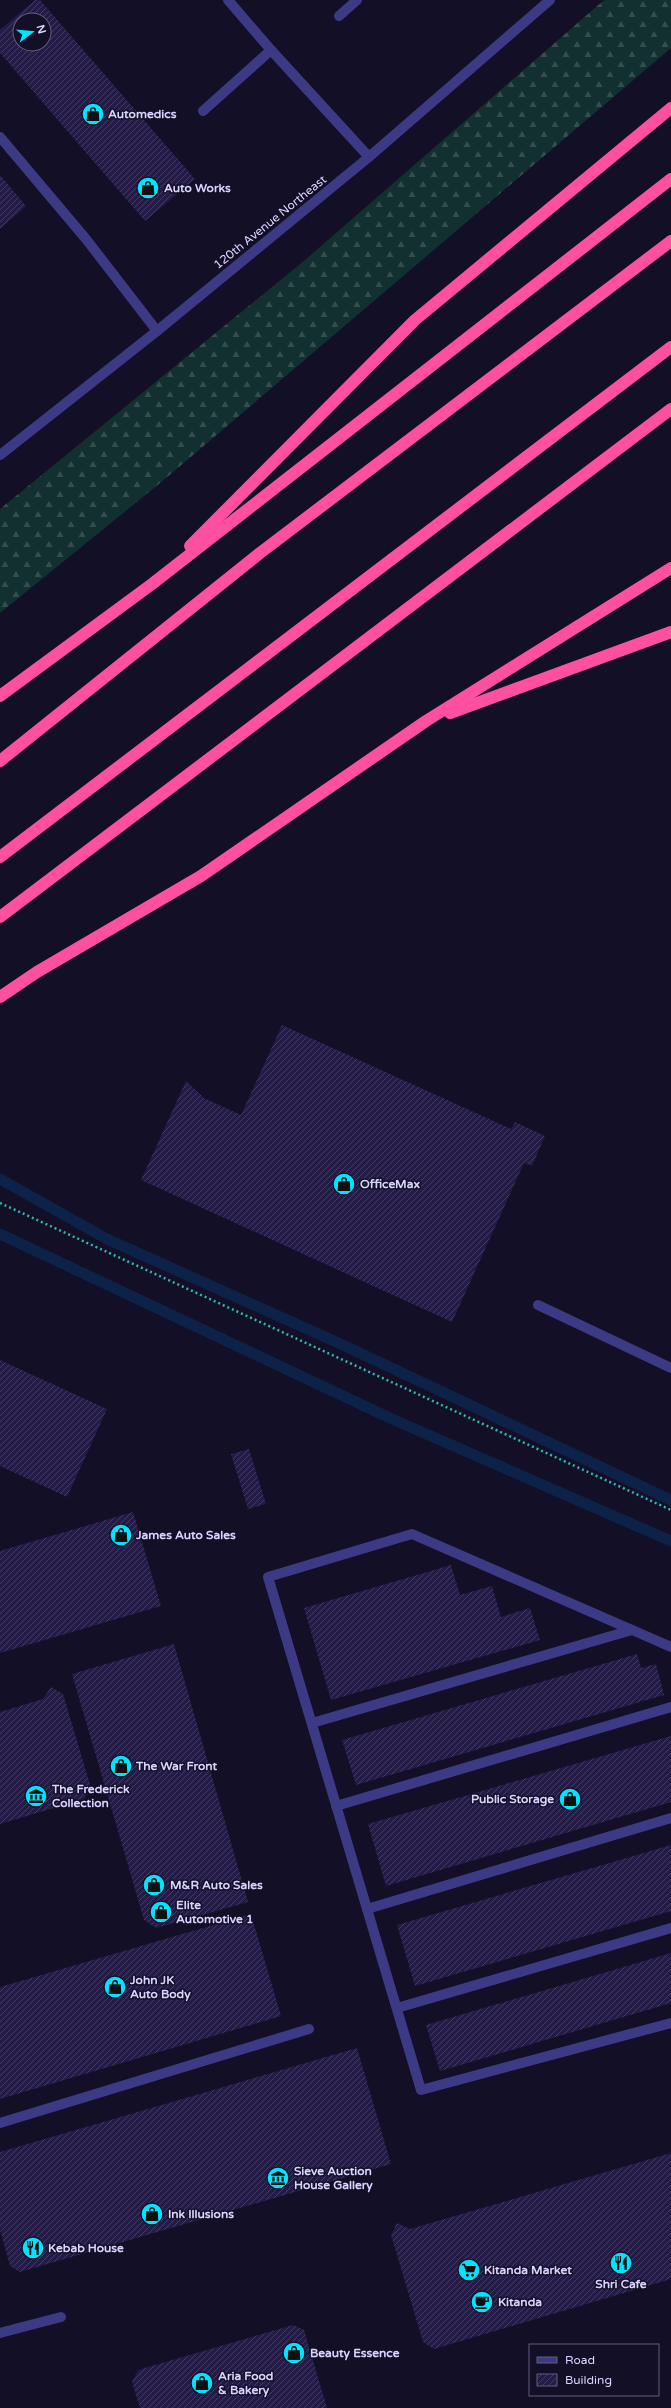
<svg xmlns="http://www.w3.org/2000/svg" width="671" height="2408" viewBox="0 0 671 2408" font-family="'Varela Round',sans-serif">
<defs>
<pattern id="forest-firs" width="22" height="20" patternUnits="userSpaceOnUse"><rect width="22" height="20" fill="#12302f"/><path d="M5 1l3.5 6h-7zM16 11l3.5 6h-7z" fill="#344d4e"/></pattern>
<pattern id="building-hatch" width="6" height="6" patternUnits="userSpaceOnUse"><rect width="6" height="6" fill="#241b47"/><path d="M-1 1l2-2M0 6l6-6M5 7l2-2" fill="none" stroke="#433b63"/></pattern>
</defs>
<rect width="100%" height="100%" fill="#130f26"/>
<polygon fill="url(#forest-firs)" points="604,0 671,0 671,48 159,484 0,613 0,509 305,260"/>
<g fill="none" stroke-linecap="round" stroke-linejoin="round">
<g stroke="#0c2248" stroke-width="11">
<polyline points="0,1179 107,1239 343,1345 671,1500"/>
<polyline points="0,1234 392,1419 671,1541"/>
</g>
</g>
<g fill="url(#building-hatch)" fill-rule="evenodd">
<path d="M35,0H40L195,179L145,221L0,53V30ZM20,20H44V44H20Z"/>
<polygon points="0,175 26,206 0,229"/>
<polygon points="282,1025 511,1129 515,1122 545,1136 532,1166 524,1163 452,1322 141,1180 186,1081 204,1098 241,1115"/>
<polygon points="0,1360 107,1409 67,1497 0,1466"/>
<polygon points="249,1449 266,1504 248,1509 231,1454"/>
<polygon points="133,1512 161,1606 0,1653 0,1551"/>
<polygon points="451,1565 460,1595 492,1586 501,1617 530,1608 540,1640 331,1700 304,1608"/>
<polygon points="174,1644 248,1902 156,1928 144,1920 72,1674"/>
<polygon points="637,1654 641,1668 656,1664 664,1695 356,1785 342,1740"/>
<polygon points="51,1687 63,1694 91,1788 84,1799 0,1824 0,1712 43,1699"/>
<polygon points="671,1736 671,1802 386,1886 368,1824"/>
<polygon points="671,1845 671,1911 415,1986 397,1925"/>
<polygon points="251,1914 281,2016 0,2099 0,1987"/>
<polygon points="671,1953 671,2003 440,2071 426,2025"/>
<polygon points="357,2048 391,2164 20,2272 10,2266 0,2230 0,2152"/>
<polygon points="671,2153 671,2279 434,2349 423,2342 391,2235 397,2223 410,2229"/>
<polygon points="293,2325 304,2330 327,2408 140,2408 132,2382 138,2370"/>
</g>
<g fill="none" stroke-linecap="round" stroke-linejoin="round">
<polyline stroke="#2fb8b0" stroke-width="2.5" stroke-dasharray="2 3" stroke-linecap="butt" points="0,1203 671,1510"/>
<g stroke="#3d3a85" stroke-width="10">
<polyline points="228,0 271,50 369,157"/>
<polyline points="339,16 357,0"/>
<polyline points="203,111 271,50"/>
<polyline points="0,137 86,239 157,331"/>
<polyline points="671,1647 412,1534 268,1577 421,2090 671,2023"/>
<polyline points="312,1723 632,1630"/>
<polyline points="336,1806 671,1707"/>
<polyline points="367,1909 671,1818"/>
<polyline points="397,2008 671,1928"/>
<polyline points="0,2123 309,2029"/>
<polyline points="0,2333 61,2317"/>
</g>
<g stroke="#3d3a85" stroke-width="10">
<polyline points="0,455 157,331 369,157 550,0"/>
<polyline points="538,1305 671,1368"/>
</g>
<g stroke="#ff4fa3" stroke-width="12">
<polyline points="190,546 415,320 671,108"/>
<polyline points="0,696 152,584 671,179"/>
<polyline points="450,713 671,632"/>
<polyline points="0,761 260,553 671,241"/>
<polyline points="0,857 671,347"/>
<polyline points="0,917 671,409"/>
<polyline points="0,997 37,972 201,876 426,721 671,568"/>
</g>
</g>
<defs>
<g id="shop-disc" transform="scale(1.15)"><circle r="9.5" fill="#00e5ff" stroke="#130f26"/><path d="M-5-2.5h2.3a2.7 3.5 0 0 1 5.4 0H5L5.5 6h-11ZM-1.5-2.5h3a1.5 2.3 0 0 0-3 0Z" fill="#111"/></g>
<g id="museum-disc" transform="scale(1.15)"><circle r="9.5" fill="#00e5ff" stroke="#130f26"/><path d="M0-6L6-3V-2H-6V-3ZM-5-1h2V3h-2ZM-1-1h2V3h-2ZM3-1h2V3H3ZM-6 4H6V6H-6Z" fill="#111"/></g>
<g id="restaurant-disc" transform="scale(1.15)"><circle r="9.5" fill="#00e5ff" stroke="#130f26"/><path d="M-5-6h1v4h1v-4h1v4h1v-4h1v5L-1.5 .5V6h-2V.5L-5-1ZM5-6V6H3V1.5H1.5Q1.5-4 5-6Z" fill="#111"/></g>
<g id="supermarket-disc" transform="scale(1.15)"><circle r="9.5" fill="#00e5ff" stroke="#130f26"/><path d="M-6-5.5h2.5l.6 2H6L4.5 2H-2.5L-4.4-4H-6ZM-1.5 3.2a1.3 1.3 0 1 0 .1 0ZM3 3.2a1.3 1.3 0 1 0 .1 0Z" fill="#111"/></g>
<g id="cafe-disc" transform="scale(1.15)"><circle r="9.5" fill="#00e5ff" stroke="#130f26"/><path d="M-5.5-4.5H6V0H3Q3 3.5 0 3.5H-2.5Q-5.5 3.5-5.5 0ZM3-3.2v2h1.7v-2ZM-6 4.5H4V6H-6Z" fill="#111"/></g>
</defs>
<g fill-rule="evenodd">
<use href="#shop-disc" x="93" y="114"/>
<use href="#shop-disc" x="148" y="188"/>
<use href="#shop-disc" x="344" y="1184"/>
<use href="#shop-disc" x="121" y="1535"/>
<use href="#shop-disc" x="121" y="1766"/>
<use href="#museum-disc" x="36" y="1796"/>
<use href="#shop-disc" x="570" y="1799"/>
<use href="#shop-disc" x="154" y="1885"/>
<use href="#shop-disc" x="161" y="1912"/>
<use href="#shop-disc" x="115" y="1987"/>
<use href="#museum-disc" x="278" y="2178"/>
<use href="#shop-disc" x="152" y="2214"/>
<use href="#restaurant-disc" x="33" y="2248"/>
<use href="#restaurant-disc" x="621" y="2263"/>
<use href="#supermarket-disc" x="469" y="2270"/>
<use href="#cafe-disc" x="482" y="2302"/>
<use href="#shop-disc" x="294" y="2353"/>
<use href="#shop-disc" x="202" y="2383"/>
</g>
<g text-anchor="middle" stroke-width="3" stroke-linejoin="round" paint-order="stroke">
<g font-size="12" font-weight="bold" fill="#d9d4ff" stroke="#130f26" text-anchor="start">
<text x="108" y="118">Automedics</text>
<text x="164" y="192">Auto Works</text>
<text x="360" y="1188">OfficeMax</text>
<text x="136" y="1539">James Auto Sales</text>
<text x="136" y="1770">The War Front</text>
<text x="52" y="1793">The Frederick<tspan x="52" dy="14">Collection</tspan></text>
<text x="554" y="1803" text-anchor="end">Public Storage</text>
<text x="170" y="1889">M&amp;R Auto Sales</text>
<text x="176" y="1909">Elite<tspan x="176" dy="14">Automotive 1</tspan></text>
<text x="130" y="1984">John JK<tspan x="130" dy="14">Auto Body</tspan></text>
<text x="294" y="2175">Sieve Auction<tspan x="294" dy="14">House Gallery</tspan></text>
<text x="168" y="2218">Ink Illusions</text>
<text x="48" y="2252">Kebab House</text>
<text x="484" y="2274">Kitanda Market</text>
<text x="621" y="2288" text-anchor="middle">Shri Cafe</text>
<text x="498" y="2306">Kitanda</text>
<text x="310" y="2357">Beauty Essence</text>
<text x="218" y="2380">Aria Food<tspan x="218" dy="14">&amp; Bakery</tspan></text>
</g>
<g font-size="12" fill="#d9d4ff" stroke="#130f26">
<text transform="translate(270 222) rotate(-39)" y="4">120th Avenue Northeast</text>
</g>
</g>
<rect x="529" y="2344" width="130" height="52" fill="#130f26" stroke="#625e7d"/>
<rect x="537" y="2357" width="20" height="6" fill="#3d3a85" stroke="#625e7d"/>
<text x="565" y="2364" font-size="12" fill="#d9d4ff">Road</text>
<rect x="537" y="2374" width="20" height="12" fill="url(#building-hatch)" stroke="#625e7d"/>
<text x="565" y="2384" font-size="12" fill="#d9d4ff">Building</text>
<g transform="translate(32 32) rotate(74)"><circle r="19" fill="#130f26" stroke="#625e7d"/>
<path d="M0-3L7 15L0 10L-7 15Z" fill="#00e5ff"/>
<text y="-6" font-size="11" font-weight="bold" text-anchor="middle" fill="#d9d4ff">N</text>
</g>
</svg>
